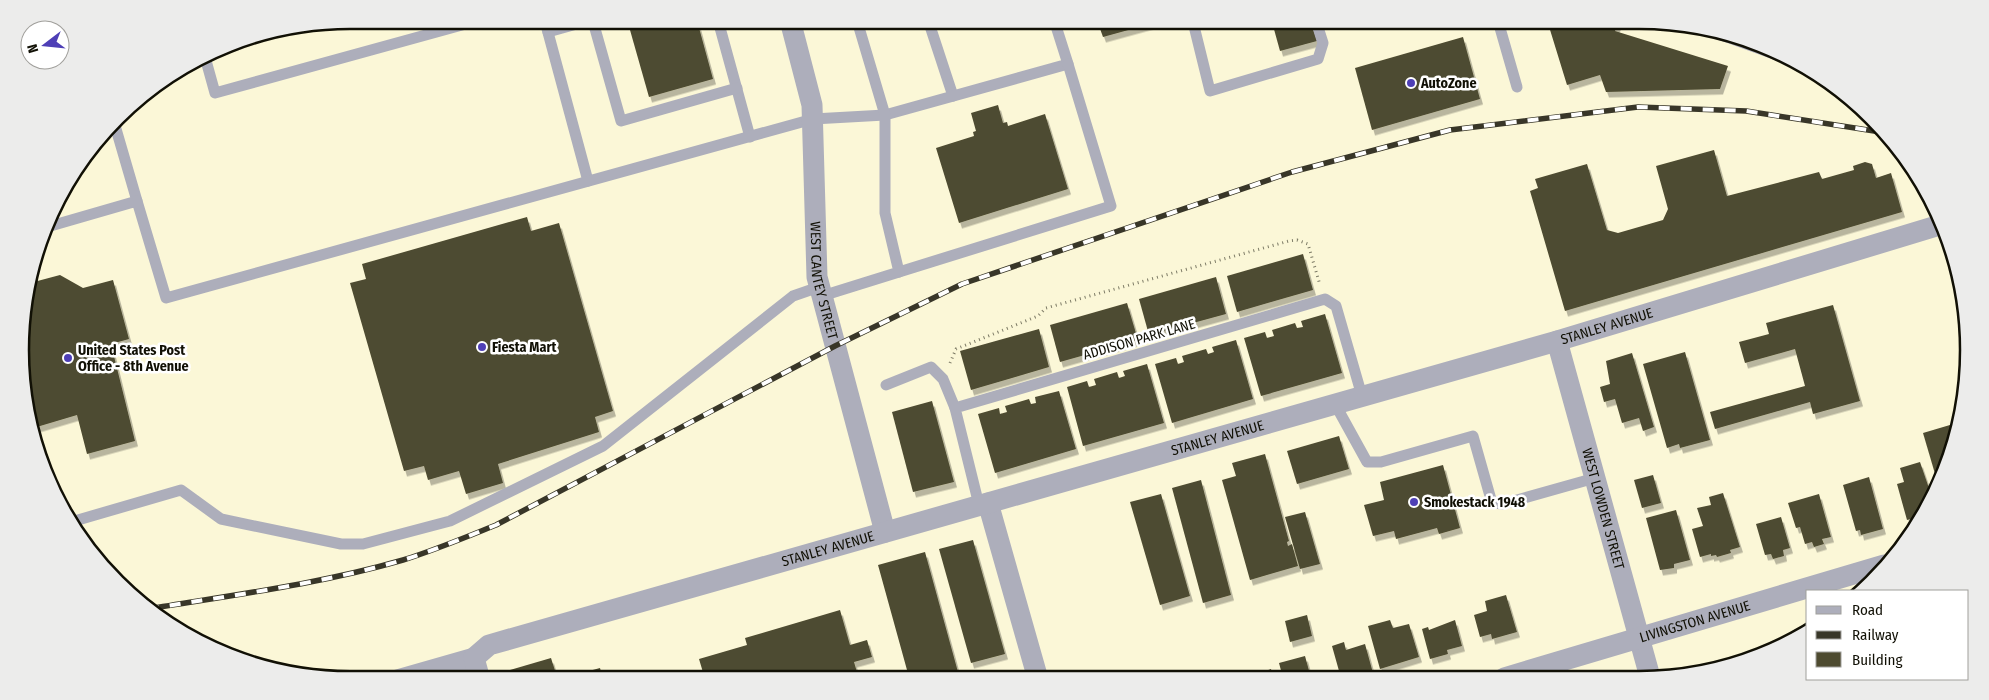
<svg xmlns="http://www.w3.org/2000/svg" width="1989" height="700" viewBox="0 0 1989 700" font-family="'Fira Sans Condensed',sans-serif">
<defs>
<filter id="shadow"><feDropShadow dx="3" dy="5.5" stdDeviation="0" flood-color="#0004"/></filter>
</defs>
<rect width="100%" height="100%" fill="#fbf7d7"/>
<g fill="#4e4b30" filter="url(#shadow)">
<polygon points="1547,20 1605,20 1618,24 1615,31 1728,66 1720,89 1606,92 1600,75 1567,85"/>
<polygon points="1121,22 1154,22 1154,23 1103,37 1098,23"/>
<polygon points="1272,22 1311,22 1317,41 1280,51"/>
<polygon points="698,24 713,79 649,97 630,30 649,25"/>
<polygon points="1463,37 1480,99 1372,130 1355,68"/>
<polygon points="998,105 1003,123 1007,122 1008,126 1045,114 1068,189 959,223 936,148 974,136 973,132 976,131 971,113"/>
<polygon points="1714,150 1727,196 1819,172 1822,179 1854,170 1853,166 1865,162 1872,164 1876,178 1891,173 1902,212 1565,311 1530,191 1538,188 1535,179 1587,164 1607,230 1618,233 1663,220 1668,209 1656,166"/>
<polygon points="527,217 531,231 559,223 613,411 595,417 599,432 498,464 503,483 466,494 459,471 428,480 424,466 404,471 350,283 366,279 362,264"/>
<polygon points="1303,254 1313,290 1237,312 1227,276"/>
<polygon points="60,275 83,288 113,280 129,339 111,344 135,441 87,454 77,415 30,429 21,371 23,307 30,283"/>
<polygon points="1216,277 1226,314 1149,335 1139,299"/>
<polygon points="1127,303 1138,340 1060,362 1050,325"/>
<polygon points="1833,305 1860,401 1813,414 1810,402 1715,429 1710,412 1805,386 1795,349 1745,363 1739,342 1769,334 1766,323"/>
<polygon points="1325,314 1342,373 1261,396 1244,338 1265,332 1267,338 1274,336 1272,330 1295,323 1297,328 1303,327 1301,321"/>
<polygon points="1039,329 1049,367 971,390 960,351"/>
<polygon points="1236,340 1253,399 1172,423 1155,364 1176,358 1178,364 1184,362 1182,356 1206,349 1208,354 1214,352 1212,347"/>
<polygon points="1685,352 1710,440 1680,448 1679,444 1667,448 1643,364"/>
<polygon points="1632,353 1654,427 1643,431 1639,418 1622,423 1615,399 1604,402 1600,387 1610,384 1606,361"/>
<polygon points="1147,364 1164,423 1083,446 1067,387 1087,381 1089,387 1096,385 1094,379 1117,372 1119,378 1125,376 1123,371"/>
<polygon points="1059,391 1076,449 995,473 978,414 999,408 1000,414 1007,412 1005,406 1029,399 1031,404 1036,403 1035,397"/>
<polygon points="932,401 954,482 913,492 892,412"/>
<polygon points="1960,422 1958,435 1938,484 1923,433"/>
<polygon points="1339,436 1349,469 1297,484 1287,451"/>
<polygon points="1265,454 1289,541 1287,542 1288,546 1292,544 1298,566 1250,580 1222,480 1236,476 1232,463"/>
<polygon points="1920,462 1932,497 1925,515 1907,520 1897,484 1904,482 1900,468"/>
<polygon points="1443,465 1460,528 1439,534 1437,528 1396,539 1394,531 1373,536 1364,505 1384,500 1380,482"/>
<polygon points="1653,475 1661,503 1642,508 1634,480"/>
<polygon points="1869,477 1883,529 1861,535 1860,530 1856,531 1843,485"/>
<polygon points="1201,480 1231,595 1203,603 1172,488"/>
<polygon points="1723,493 1740,547 1730,550 1731,553 1717,557 1716,555 1711,556 1711,554 1700,557 1692,529 1703,526 1697,508 1711,505 1709,497"/>
<polygon points="1161,494 1190,596 1160,605 1130,502"/>
<polygon points="1819,494 1831,537 1822,539 1824,544 1814,547 1812,542 1805,544 1800,527 1796,528 1788,503"/>
<polygon points="1676,510 1690,560 1674,564 1674,568 1660,570 1646,518"/>
<polygon points="1305,512 1320,564 1300,569 1285,517"/>
<polygon points="1781,517 1790,548 1783,550 1784,556 1773,559 1771,554 1765,555 1756,524"/>
<polygon points="973,540 1005,654 971,663 939,549"/>
<polygon points="925,552 958,672 934,679 880,679 907,670 878,565"/>
<polygon points="1506,595 1517,632 1492,639 1491,634 1480,637 1474,615 1487,611 1485,601"/>
<polygon points="840,610 850,645 867,640 872,657 854,662 859,679 705,679 699,659 747,645 745,638"/>
<polygon points="1307,615 1312,636 1290,642 1285,621"/>
<polygon points="1390,620 1393,628 1409,624 1419,657 1380,669 1368,626"/>
<polygon points="1455,620 1462,646 1447,650 1448,654 1430,659 1422,629 1428,627 1429,630"/>
<polygon points="1344,642 1346,650 1365,644 1373,673 1360,678 1341,678 1332,646"/>
<polygon points="1305,656 1311,678 1283,678 1279,663"/>
<polygon points="551,658 558,680 513,680 510,670"/>
<polygon points="600,668 603,679 580,680 578,674"/>
<polygon points="1271,669 1273,678 1252,678 1264,674 1263,672"/>
<polygon points="1246,670 1248,678 1230,678 1229,675"/>
<polygon points="653,672 655,679 629,679"/>
<polygon points="1197,673 1199,678 1183,678"/>
</g>
<g fill="none" stroke-linecap="round" stroke-linejoin="round">
<polyline stroke="#7d7b66" stroke-width="3" stroke-dasharray="1 4" stroke-linecap="butt" points="950,363 956,349 1038,316 1046,308 1289,241 1297,240 1308,244 1320,285"/>
<g stroke="#adaebb" stroke-width="11">
<polyline points="1353,21 1353,24 1361,21"/>
<polyline points="1498,21 1517,87"/>
<polyline points="1193,22 1210,91 1318,59 1323,43 1316,21"/>
<polyline points="929,23 953,96"/>
<polyline points="719,24 750,137"/>
<polyline points="546,25 588,181"/>
<polyline points="594,25 621,121 737,88"/>
<polyline points="1705,29 1799,63"/>
<polyline points="548,32 573,25"/>
<polyline points="205,57 215,93 462,25"/>
<polyline points="114,122 137,201"/>
<polyline points="47,227 137,201 166,298 813,119 885,115 1068,64 1055,23"/>
<polyline points="899,272 1111,206 1068,64"/>
<polyline points="822,296 899,272 885,213 885,115 858,24"/>
<polyline points="886,385 931,367 943,379 955,408"/>
<polyline points="1335,404 1367,462 1381,462 1473,436 1492,503 1503,504 1595,478"/>
<polyline points="979,505 955,408 1325,299 1336,306 1362,396"/>
<polyline points="71,522 181,490 221,519 341,544 363,544 450,521 603,446 793,296 819,287"/>
</g>
<g stroke="#adaebb" stroke-width="21">
<path id="s1" d="M791,24L812,105L817,277L885,532"/>
<path id="s2" d="M1557,341L1650,677"/>
<polyline points="988,503 1038,679"/>
<path id="s3" d="M1504,678L1884,565"/>
<polyline points="397,680 474,658"/>
<path id="s4" d="M480,680L474,658L489,645L1557,341L1943,224"/>
</g>
<g stroke="#383628" stroke-width="5.5">
<path id="rail" d="M148,609C233,595 320,584 403,560C435,550 466,537 496,525L835,346L962,284L1292,172L1450,130L1638,107L1746,111L1887,133"/>
</g>
<use href="#rail" stroke="#fff" stroke-width="4" stroke-dasharray="11" stroke-linecap="butt"/>
</g>
<g fill="#4e3fb6" stroke="#fff" stroke-width="2">
<circle cx="1411" cy="83" r="5"/>
<circle cx="482" cy="347" r="5"/>
<circle cx="68" cy="358" r="5"/>
<circle cx="1414" cy="502" r="5"/>
</g>
<g text-anchor="middle" stroke-width="5" stroke-linejoin="round" paint-order="stroke">
<g font-size="14" font-weight="bold" fill="#111005" stroke="#fff" text-anchor="start">
<text x="1421" y="88">AutoZone</text>
<text x="492" y="352">Fiesta Mart</text>
<text x="78" y="355">United States Post<tspan x="78" dy="16">Office - 8th Avenue</tspan></text>
<text x="1424" y="507">Smokestack 1948</text>
</g>
<g font-size="14" fill="#111005" stroke="#fff">
<text dy="5" stroke="none"><textPath href="#s1" startOffset="260">WEST CANTEY STREET</textPath></text>
<text dy="5" stroke="none"><textPath href="#s4" startOffset="1205">STANLEY AVENUE</textPath></text>
<text transform="translate(1139 339) rotate(-16)" y="5">ADDISON PARK LANE</text>
<text dy="5" stroke="none"><textPath href="#s4" startOffset="800">STANLEY AVENUE</textPath></text>
<text dy="5" stroke="none"><textPath href="#s2" startOffset="174">WEST LOWDEN STREET</textPath></text>
<text dy="5" stroke="none"><textPath href="#s4" startOffset="395">STANLEY AVENUE</textPath></text>
<text dy="5" stroke="none"><textPath href="#s3" startOffset="199">LIVINGSTON AVENUE</textPath></text>
</g>
</g>
<path d="M0 0H1989V700H0ZM350 29H1639A321 321 0 0 1 1960 350V350A321 321 0 0 1 1639 671H350A321 321 0 0 1 29 350V350A321 321 0 0 1 350 29Z" fill="#ececeb" fill-rule="evenodd"/>
<path fill="none" stroke="#111005" stroke-width="2.5" d="M350 29H1639A321 321 0 0 1 1960 350V350A321 321 0 0 1 1639 671H350A321 321 0 0 1 29 350V350A321 321 0 0 1 350 29Z"/>
<rect x="1806" y="590" width="162" height="90" fill="#ffffff" stroke="#a09f9b"/>
<rect x="1816" y="606" width="25" height="8" fill="#adaebb" stroke="#a09f9b"/>
<text x="1852" y="615" font-size="15" fill="#111005">Road</text>
<rect x="1816" y="631" width="25" height="8" fill="#383628" stroke="#a09f9b"/>
<text x="1852" y="640" font-size="15" fill="#111005">Railway</text>
<rect x="1816" y="652" width="25" height="15" fill="#4e4b30" stroke="#a09f9b"/>
<text x="1852" y="665" font-size="15" fill="#111005">Building</text>
<g transform="translate(45 45) rotate(254)"><circle r="24" fill="#ffffff" stroke="#a09f9b"/>
<path d="M0-4L9 19L0 12L-9 19Z" fill="#4e3fb6"/>
<text y="-8" font-size="14" font-weight="bold" text-anchor="middle" fill="#111005">N</text>
</g>
</svg>
